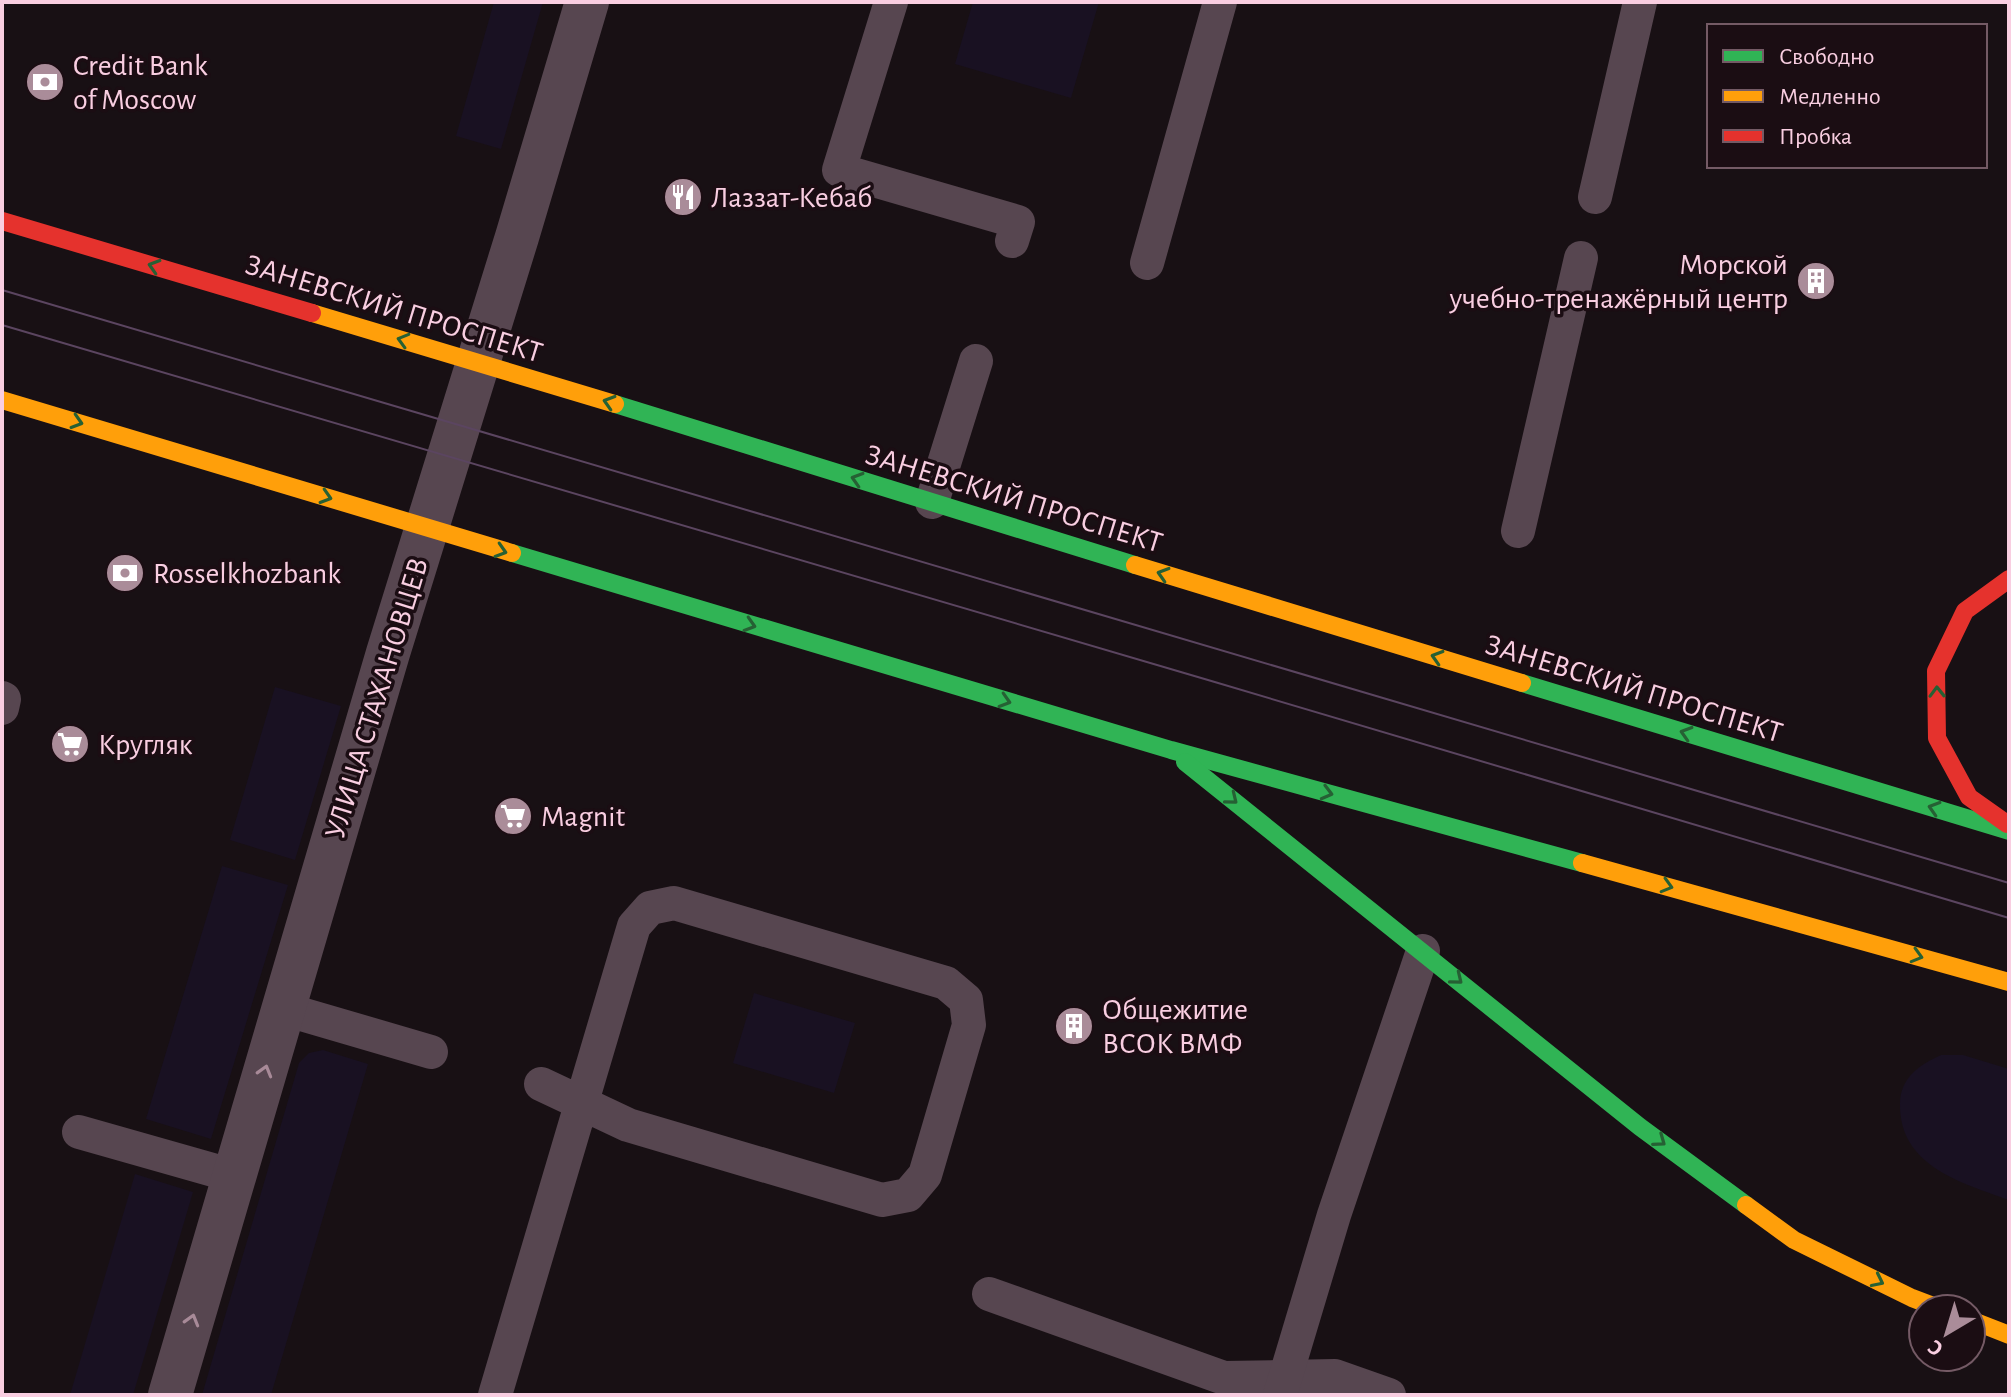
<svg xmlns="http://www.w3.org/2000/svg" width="2011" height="1397" viewBox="0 0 2011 1397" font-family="'Alegreya Sans',sans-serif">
<rect width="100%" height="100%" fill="#181014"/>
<g fill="#191122">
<polygon points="494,2 543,2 501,149 456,136"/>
<polygon points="973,2 1099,2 1071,98 955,64"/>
<polygon points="275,687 341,706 295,860 230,840"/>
<polygon points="222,866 288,885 211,1139 146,1119"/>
<polygon points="754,993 855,1023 834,1093 733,1063"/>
<polygon points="323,1050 368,1064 271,1395 202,1395 299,1063 309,1053"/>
<path d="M1941,1055H1963L2009,1069V1200C1962,1183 1899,1166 1900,1104C1900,1078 1919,1065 1941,1055Z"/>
<polygon points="135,1174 193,1192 133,1395 70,1395"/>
</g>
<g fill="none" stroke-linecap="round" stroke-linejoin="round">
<g stroke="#574650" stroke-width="34">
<polyline points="891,2 839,170 1018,222 1012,241"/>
<polyline points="1595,197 1640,2"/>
<polyline points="1147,263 1220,2"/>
<polyline points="932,502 976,361"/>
<polyline points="1518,531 1581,258"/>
<polyline points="2,698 4,699 2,708"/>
<polyline points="284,1009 431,1052"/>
<polyline points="79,1132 234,1176"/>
<polyline points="989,1294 1224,1378 1335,1376 1389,1395"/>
<polyline points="495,1395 634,926 650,908 674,903 946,983 966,1000 969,1025 925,1175 908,1195 882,1200 628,1125 541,1084"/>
<polyline points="1280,1395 1334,1215 1423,951"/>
</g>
<polyline stroke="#574650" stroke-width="44" points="170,1395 388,653 517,237 587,2"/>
<g stroke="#30b455" stroke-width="18">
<polyline points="615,404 1135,565"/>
<polyline points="512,553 1171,750 1582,863"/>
<polyline points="1522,683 2009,831"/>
<polyline points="1185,762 1640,1127 1746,1205"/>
</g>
<g stroke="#ff9f0a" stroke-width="18">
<polyline points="312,313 615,404"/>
<polyline points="2,400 512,553"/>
<polyline points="1135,565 1522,683"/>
<polyline points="1582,863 2009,982"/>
<polyline points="1746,1205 1794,1240 1912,1298 1941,1309"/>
<polyline points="1971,1320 2009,1335"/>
</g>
<g stroke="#e5322d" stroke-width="18">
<polyline points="2,221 312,313"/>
<polyline points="2007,824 1969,797 1937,738 1936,671 1965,611 2009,579"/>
</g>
<g stroke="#5b4560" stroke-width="2">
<polyline points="2,290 2009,883"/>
<polyline points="2,325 1208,680 2009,918"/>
</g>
</g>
<defs><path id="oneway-chevron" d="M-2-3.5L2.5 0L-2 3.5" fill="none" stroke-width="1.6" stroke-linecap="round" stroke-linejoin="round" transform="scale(2)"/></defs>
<g stroke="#266034">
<use href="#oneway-chevron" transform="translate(154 266) rotate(-163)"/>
<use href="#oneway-chevron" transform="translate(403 340) rotate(-164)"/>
<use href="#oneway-chevron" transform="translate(609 402) rotate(-163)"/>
<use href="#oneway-chevron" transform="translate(77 422) rotate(17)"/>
<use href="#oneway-chevron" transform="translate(857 479) rotate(-163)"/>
<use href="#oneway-chevron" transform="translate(326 497) rotate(17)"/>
<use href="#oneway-chevron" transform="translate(501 551) rotate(17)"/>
<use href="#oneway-chevron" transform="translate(1163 574) rotate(-163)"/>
<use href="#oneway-chevron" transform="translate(750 625) rotate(17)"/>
<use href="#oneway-chevron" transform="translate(1437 657) rotate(-163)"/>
<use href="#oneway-chevron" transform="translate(1937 692) rotate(-91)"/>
<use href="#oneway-chevron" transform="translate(1005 701) rotate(17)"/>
<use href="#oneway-chevron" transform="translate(1686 733) rotate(-163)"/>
<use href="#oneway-chevron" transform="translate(1327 793) rotate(15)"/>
<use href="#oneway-chevron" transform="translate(1232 799) rotate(39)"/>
<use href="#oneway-chevron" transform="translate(1934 808) rotate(-163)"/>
<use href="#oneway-chevron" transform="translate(1667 886) rotate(16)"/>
<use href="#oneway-chevron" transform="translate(1917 956) rotate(16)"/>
<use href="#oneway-chevron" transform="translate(1457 979) rotate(39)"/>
<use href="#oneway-chevron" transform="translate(1660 1141) rotate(36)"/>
<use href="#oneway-chevron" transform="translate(1878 1281) rotate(26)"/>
</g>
<g stroke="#a88a98">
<use href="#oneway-chevron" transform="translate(265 1071) rotate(-74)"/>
<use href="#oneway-chevron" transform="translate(192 1320) rotate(-74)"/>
</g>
<defs>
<g id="bank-disc" transform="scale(2)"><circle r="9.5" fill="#aa8c99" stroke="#1b0d13"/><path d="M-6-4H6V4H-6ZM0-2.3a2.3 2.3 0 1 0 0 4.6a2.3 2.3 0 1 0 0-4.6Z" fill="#fff"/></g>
<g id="restaurant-disc" transform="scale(2)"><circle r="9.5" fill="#aa8c99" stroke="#1b0d13"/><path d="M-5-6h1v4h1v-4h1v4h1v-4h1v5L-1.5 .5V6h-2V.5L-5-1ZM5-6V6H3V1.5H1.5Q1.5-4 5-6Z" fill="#fff"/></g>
<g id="building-disc" transform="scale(2)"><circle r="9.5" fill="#aa8c99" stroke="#1b0d13"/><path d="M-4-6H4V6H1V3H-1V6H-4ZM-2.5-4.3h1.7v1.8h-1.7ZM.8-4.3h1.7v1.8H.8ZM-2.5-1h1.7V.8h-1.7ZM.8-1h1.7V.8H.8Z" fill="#fff"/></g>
<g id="supermarket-disc" transform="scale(2)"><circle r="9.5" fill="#aa8c99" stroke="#1b0d13"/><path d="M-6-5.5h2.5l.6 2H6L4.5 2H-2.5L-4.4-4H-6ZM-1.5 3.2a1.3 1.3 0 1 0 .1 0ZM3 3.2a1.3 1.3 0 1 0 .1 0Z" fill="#fff"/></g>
</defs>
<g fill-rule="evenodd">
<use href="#bank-disc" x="45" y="82"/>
<use href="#restaurant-disc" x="683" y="197"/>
<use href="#building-disc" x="1816" y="281"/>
<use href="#bank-disc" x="125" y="573"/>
<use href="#supermarket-disc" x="70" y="744"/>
<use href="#supermarket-disc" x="513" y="816"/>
<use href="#building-disc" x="1074" y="1026"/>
</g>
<g text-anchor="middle" stroke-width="7" stroke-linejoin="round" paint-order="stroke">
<g font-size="30" fill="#f9cee1" stroke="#1b0d13" text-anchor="start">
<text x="73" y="75">Credit Bank<tspan x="73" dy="34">of Moscow</tspan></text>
<text x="711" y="207">Лаззат-Кебаб</text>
<text x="1788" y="274" text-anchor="end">Морской<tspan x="1788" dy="34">учебно-тренажёрный центр</tspan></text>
<text x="153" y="583">Rosselkhozbank</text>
<text x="98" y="754">Кругляк</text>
<text x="541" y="826">Magnit</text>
<text x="1102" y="1019">Общежитие<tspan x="1102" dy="34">ВСОК ВМФ</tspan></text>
</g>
<g font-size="30" fill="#f9cee1" stroke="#1b0d13">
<text transform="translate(394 308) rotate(17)" y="10">ЗАНЕВСКИЙ ПРОСПЕКТ</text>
<text transform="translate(1014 498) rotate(17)" y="10">ЗАНЕВСКИЙ ПРОСПЕКТ</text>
<text transform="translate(1634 688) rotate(17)" y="10">ЗАНЕВСКИЙ ПРОСПЕКТ</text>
<text transform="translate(376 698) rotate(-73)" y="10">УЛИЦА СТАХАНОВЦЕВ</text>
</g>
</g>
<rect width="2011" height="1397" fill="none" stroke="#f9cee1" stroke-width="8"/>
<rect x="1707" y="24" width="280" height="144" fill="#1b0d13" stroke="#745a65" stroke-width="2"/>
<rect x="1723" y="50" width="40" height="12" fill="#30b455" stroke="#745a65" stroke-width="2"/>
<text x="1779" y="64" font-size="24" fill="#f9cee1">Свободно</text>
<rect x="1723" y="90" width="40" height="12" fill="#ff9f0a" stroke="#745a65" stroke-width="2"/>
<text x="1779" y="104" font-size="24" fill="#f9cee1">Медленно</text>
<rect x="1723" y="130" width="40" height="12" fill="#e5322d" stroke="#745a65" stroke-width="2"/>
<text x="1779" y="144" font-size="24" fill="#f9cee1">Пробка</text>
<g transform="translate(1947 1333) rotate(218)"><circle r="38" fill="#1b0d13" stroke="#745a65" stroke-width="2"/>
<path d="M0-6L14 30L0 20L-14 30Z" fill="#aa8c99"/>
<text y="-12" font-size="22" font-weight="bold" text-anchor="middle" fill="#f9cee1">С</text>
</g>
</svg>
